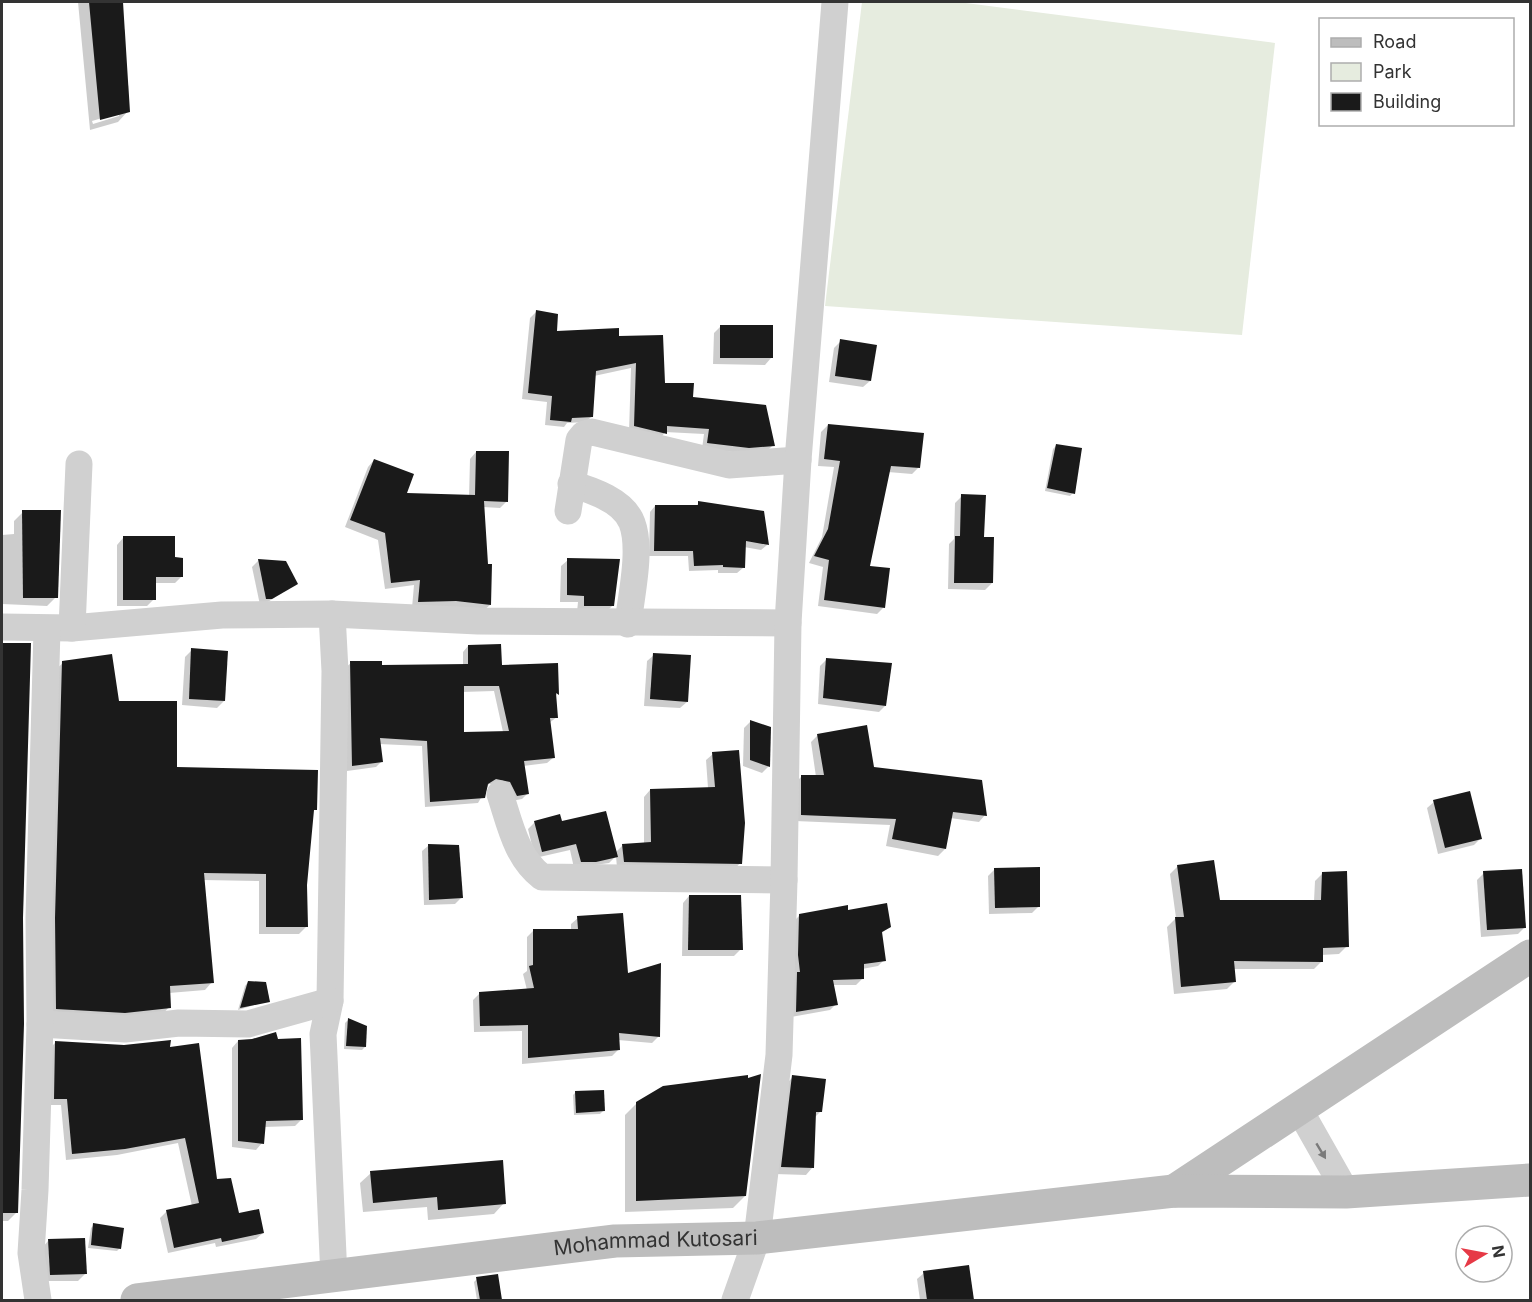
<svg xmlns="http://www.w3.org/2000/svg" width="1532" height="1302" viewBox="0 0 1532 1302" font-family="Inter,sans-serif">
<rect width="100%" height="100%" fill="#fff"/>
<polygon fill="#e6ecdf" points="862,2 958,2 1275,43 1242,335 825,306"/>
<g fill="#0003" fill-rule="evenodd">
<path d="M78,2H122L128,111L118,122L90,130ZM119,113V116L93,124L92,121Z"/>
<polygon points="536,312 556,333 618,338 663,384 773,445 767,451 742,453 702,449 704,434 665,432 660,439 629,432 631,368 594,376 592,416 586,422 567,423 564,427 545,425 547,402 522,399 530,318"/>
<polygon points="720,327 771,358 765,365 713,364 714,333"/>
<polygon points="841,341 870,381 863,387 829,382 834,348"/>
<polygon points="828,425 919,467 912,474 888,472 868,567 883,608 877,614 818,606 823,567 809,563 822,537 834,467 818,466 821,432"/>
<polygon points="1056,446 1073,493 1070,496 1045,491 1053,449"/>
<polygon points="476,452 507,501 500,508 483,507 490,605 483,611 412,608 414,585 385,589 378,540 345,527 368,467 374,460 405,494 469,497 470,459"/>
<polygon points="962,496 983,538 992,583 985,590 948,589 949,544 954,539 955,503"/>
<polygon points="699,503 762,513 767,545 761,550 744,547 743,568 737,573 718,573 718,570 689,571 688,556 649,556 650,512 655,506 695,507"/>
<polygon points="23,512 56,597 47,606 2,604 2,535 14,534 14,521"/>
<polygon points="123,538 173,559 182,576 175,583 154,583 154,599 147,606 117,606 117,545"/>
<polygon points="259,560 296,584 263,605 260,605 252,567"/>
<polygon points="568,560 613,605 606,612 577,612 578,602 560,602 561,566"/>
<polygon points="2,644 29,645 16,1213 8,1221 2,1221"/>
<path d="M468,646L500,666L557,664V694L554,697L557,717L549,723L553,758L547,763L523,766L528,793L522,799L511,801L504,787L489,784L478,803L425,807L422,746L379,744L382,761L376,767L347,771L345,668L351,663L381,667L463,665V652ZM494,691L503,732L463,734L462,692Z"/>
<polygon points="192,650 224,701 217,708 182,705 185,657"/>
<polygon points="654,655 687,702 680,708 644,706 647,661"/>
<polygon points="826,660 885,706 879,712 818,704 820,666"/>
<polygon points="63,663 118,703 176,769 315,809 312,812 305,885 307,926 299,934 259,934 259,881 203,880 212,982 205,990 169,993 169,1007 162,1015 116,1020 49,1016 55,670"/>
<polygon points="750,722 769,766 762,773 743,766 744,728"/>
<polygon points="818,735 873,769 985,815 979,822 950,818 945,849 938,856 886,846 890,825 795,821 795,783 802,776 816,777 811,742"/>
<polygon points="713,754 740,863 734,870 617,868 616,856 609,863 574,868 570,850 535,858 528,829 535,822 561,822 615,853 623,845 644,844 644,797 650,790 708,788 706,760"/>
<polygon points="1434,802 1481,838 1474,845 1438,854 1427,808"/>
<polygon points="428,846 461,898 455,904 424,905 422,851"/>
<polygon points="1178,866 1219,902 1314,901 1315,881 1323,873 1347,946 1339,954 1321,955 1322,961 1314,969 1234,969 1235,981 1227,989 1174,994 1167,927 1176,918 1170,874"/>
<polygon points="995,869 1039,906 1032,913 989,914 988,876"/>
<polygon points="1484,873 1525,927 1518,934 1481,937 1477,880"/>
<polygon points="689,896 741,949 734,956 682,956 683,903"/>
<polygon points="847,911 890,927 880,934 884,960 878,966 862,969 862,979 856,985 833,985 836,1004 830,1010 791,1017 794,921 800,915"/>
<polygon points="578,918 626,975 659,1036 652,1043 618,1040 619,1049 612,1056 522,1064 522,1031 474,1032 473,1000 480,993 527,990 523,974 527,971 527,937 533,931 571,930 571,924"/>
<polygon points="248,982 268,1001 238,1010 245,986"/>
<polygon points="348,1020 365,1047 362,1050 344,1049 345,1023"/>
<polygon points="238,1041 302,1119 295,1126 264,1127 262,1143 256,1150 232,1147 232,1048"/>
<polygon points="56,1042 169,1048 216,1180 238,1215 263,1233 256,1239 216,1247 215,1243 168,1253 160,1218 167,1211 192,1206 178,1143 117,1155 66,1160 61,1105 48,1105 49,1049"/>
<polygon points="793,1077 820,1112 814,1118 812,1168 806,1175 775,1174 786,1084"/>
<polygon points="576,1092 603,1111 600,1114 574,1115 573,1095"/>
<polygon points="637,1103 745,1196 733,1208 625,1212 625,1115"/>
<polygon points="371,1173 504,1203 494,1214 428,1220 427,1207 363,1212 360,1183"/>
<polygon points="94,1225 120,1248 117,1251 88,1248 91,1228"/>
<polygon points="48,1241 85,1274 78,1281 44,1281 42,1248"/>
<polygon points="968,1267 972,1300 920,1300 917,1279 924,1273"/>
<polygon points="497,1276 501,1300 477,1300 474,1282 477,1279"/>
</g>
<g fill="#1a1a1a" fill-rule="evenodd">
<polygon points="89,2 123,2 130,112 100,120"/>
<polygon points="536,310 558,314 557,331 619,328 619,336 663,335 665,383 694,383 693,397 766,405 775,446 749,448 707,443 709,429 667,426 667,434 634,426 636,363 596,371 593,417 572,418 571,422 550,420 552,396 528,393"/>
<rect x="720" y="325" width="53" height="33"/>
<polygon points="840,339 877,345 871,381 835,376"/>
<polygon points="828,424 924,433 920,468 891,466 870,566 890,568 885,608 824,600 829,560 814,556 828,529 840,461 824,459"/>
<polygon points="1056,444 1082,448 1075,494 1047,488"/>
<polygon points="476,451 509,451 508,502 484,501 488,564 492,564 491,605 456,601 418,602 420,580 391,583 385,533 350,520 374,459 414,474 407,493 475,495"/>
<polygon points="961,494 986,495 984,537 994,537 993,583 954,583 955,536 960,536"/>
<polygon points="698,501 764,511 769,545 746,541 745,568 723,567 723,565 694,566 693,551 654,551 655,505 698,505"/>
<polygon points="22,510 61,510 58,598 23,598"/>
<polygon points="123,536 175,536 175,557 183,558 183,577 156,577 156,600 123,600"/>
<polygon points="567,558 620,559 614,606 584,606 584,596 567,595"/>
<polygon points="258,559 286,561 298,584 272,599 266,599"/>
<polygon points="3,643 31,643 23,918 24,1024 18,1213 2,1213"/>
<path d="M501,644L502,665L558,663L559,695L556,693L558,718H550L555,758L524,761L529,794L517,796L510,782L496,779L488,784L485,798L430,802L427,741L380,738L383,762L352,766L350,661H382V665L468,664V645ZM464,686H499L509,731L464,732Z"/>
<polygon points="191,648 228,651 225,701 189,699"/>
<polygon points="653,653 691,655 688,702 650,699"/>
<polygon points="112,654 119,701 177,701 177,767 318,770 317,810 314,810 307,885 308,927 266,927 266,874 204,873 214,983 170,986 171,1008 125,1013 56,1009 55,918 62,661"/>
<polygon points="826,658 892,663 886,706 823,698"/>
<polygon points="750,720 771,727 770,767 750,760"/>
<polygon points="867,725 874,767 982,780 987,816 953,812 946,849 892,839 896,819 801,815 801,775 824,775 817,734"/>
<polygon points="739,750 745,823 742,864 624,862 622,844 651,842 650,789 715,787 712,752"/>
<polygon points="1470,791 1482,839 1445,848 1433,800"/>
<polygon points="606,811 618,857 596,862 581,862 576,844 542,852 534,821 560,814 562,821"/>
<polygon points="428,844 459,845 463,898 429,900"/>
<polygon points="1214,860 1220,900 1321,900 1322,872 1347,871 1349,947 1323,948 1323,962 1234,961 1236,982 1181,987 1175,917 1184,917 1177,865"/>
<polygon points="1040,867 1040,907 995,908 994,868"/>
<polygon points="1522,869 1526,928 1487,930 1483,871"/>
<polygon points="689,895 741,895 743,950 688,950"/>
<polygon points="887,903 891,927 882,932 886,961 864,964 864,979 833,980 838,1005 796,1012 797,972 800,972 798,955 799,914 848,905 848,910"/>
<polygon points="623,913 628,973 661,963 660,1037 619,1033 620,1050 528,1058 528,1025 480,1026 479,992 534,988 529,966 533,965 533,929 578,929 577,916"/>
<polygon points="248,981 266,982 270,1002 240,1008"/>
<polygon points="348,1018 367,1026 366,1047 346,1046"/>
<polygon points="276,1032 278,1039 301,1038 303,1120 266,1121 264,1144 238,1141 238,1040 252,1039"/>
<polygon points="171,1040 170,1047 199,1043 217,1179 231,1178 239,1213 259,1209 264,1233 222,1242 221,1238 174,1248 166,1210 199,1203 185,1138 125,1149 72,1154 67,1099 54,1099 55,1041 124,1045"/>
<polygon points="761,1074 746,1196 636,1201 636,1102 663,1086 748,1075 748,1078"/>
<polygon points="792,1075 826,1079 822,1112 816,1112 814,1168 781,1167"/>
<polygon points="604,1090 605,1111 576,1113 575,1091"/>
<polygon points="503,1160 506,1204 438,1210 437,1197 373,1203 370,1171"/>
<polygon points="93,1223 124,1228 121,1249 91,1245"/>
<polygon points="85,1238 87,1274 50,1275 48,1239"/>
<polygon points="969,1265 974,1300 927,1300 923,1271"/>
<polygon points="498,1274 502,1300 480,1300 476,1277"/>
</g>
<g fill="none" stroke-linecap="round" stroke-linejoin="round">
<g stroke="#d0d0d0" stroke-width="27">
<path d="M571,484C592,490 624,501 632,523C642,549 631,596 628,624"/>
<polyline points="568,511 579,440 584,434 592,432 729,465 798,460"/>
<polyline points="332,614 335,671 330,1001 323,1034 334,1277"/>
<polyline points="2,627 72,628 222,615 332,614 478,621 788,623"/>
<polyline points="72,628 79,464"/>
<path d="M500,794C510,824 516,857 542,877L784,880"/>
<polyline points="40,1024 125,1029 179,1023 248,1024 330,1001"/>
<polyline points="1299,1109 1346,1192"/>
<polyline points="38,1300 31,1253 35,1190 40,1024 39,918 47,629"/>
<polyline points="735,1300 757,1238 779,1055 784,880 788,623 798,460 835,2"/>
</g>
<g stroke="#bdbdbd" stroke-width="33">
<polyline points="1174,1191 1530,956"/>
<path id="s1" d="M137,1300L615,1241L757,1238L1174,1191L1346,1192L1530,1180"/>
</g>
</g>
<defs><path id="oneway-solid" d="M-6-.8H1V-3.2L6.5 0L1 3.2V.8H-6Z" transform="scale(1.5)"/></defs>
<use fill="#7a7a7a" href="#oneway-solid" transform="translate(1321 1151) rotate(59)"/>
<g text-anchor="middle" stroke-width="6" stroke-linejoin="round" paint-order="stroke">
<g font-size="21" fill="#333" stroke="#fff">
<text dy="7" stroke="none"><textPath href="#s1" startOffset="522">Mohammad Kutosari</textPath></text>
</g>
</g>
<rect width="1532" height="1302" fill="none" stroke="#333333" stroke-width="6"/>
<rect x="1319" y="18" width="195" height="108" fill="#ffffff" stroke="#adadad" stroke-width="1.5"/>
<rect x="1331" y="38" width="30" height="9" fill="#bdbdbd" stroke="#adadad" stroke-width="1.5"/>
<text x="1373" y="48" font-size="18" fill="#333333">Road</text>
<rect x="1331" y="63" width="30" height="18" fill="#e6ecdf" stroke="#adadad" stroke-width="1.5"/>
<text x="1373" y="78" font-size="18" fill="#333333">Park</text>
<rect x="1331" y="93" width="30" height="18" fill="#1a1a1a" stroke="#adadad" stroke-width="1.5"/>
<text x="1373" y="108" font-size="18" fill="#333333">Building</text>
<g transform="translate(1484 1254) rotate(80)"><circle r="28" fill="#ffffff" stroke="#adadad" stroke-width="1.5"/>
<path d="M0-4.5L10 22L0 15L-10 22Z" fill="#e63946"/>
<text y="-9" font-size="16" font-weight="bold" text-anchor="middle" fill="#333333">N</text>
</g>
</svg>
